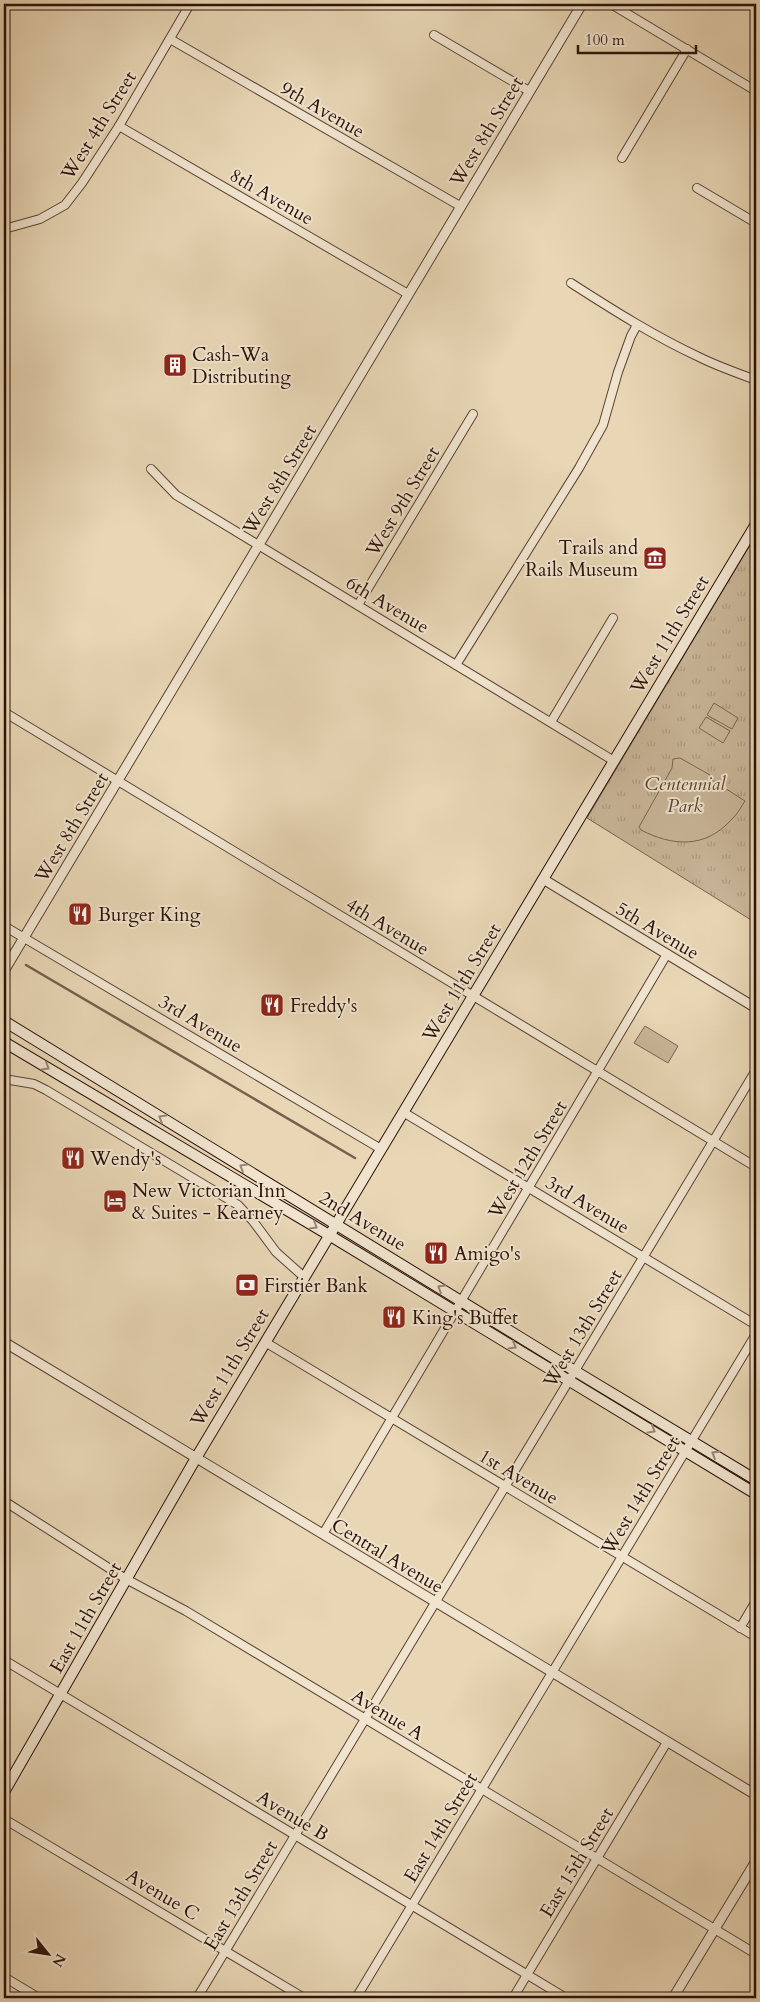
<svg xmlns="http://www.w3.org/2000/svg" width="760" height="2002" viewBox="0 0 760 2002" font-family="Cardo,serif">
<defs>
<pattern id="grass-tufts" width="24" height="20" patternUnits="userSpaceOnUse" patternTransform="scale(1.25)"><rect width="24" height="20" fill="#c8b598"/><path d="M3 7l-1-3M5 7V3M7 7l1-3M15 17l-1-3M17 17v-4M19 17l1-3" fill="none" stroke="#ac9b82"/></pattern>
</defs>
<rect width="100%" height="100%" fill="#e8d6b5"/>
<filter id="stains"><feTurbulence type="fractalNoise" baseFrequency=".004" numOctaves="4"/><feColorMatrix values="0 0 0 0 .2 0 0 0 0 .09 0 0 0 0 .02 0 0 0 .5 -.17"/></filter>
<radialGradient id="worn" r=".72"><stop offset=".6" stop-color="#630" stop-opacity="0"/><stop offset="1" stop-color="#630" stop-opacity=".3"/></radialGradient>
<polygon fill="url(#grass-tufts)" stroke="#7a6450" points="756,535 756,923 587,818"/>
<g fill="#c8b598" stroke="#7a6450">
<polygon points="714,703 738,718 732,729 707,715"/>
<polygon points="706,717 730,731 723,743 699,728"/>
<path d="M680,758L710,775L712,780L745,801C741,807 737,815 731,820C705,849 672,846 641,830L639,827L672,768L673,759Z"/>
<polygon points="645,1026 678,1046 668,1063 634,1043"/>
</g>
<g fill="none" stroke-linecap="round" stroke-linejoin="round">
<g stroke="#765f4c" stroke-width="2.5">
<polyline points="4,952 5,953"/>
<polyline points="26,965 355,1158"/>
</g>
<g stroke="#5b4333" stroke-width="10">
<g id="minor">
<polyline points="611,4 756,91"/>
<polyline points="434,35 529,91"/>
<polyline points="170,39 460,206"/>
<polyline points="119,126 408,294"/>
<polyline points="622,158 687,49"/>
<polyline points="697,188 756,223"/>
<polyline points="4,229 40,219 65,205 82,183 119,126 190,4"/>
<path d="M571,283C613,310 654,336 699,357C717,366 737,373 756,380"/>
<polyline points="151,469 176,495 614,761"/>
<polyline points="358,605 473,414"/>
<polyline points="456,665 579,468 603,425 618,372 631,336 637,325"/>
<polyline points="4,712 756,1167"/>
<polyline points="551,722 613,618"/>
<polyline points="4,926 381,1149"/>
<polyline points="4,1079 34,1084 46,1090 238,1205 253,1221 276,1252 304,1277"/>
<polyline points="403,1112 756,1325"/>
<polyline points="265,1342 756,1637"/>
<polyline points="4,1501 126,1579 186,1611 756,1954"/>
<polyline points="323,1534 667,954"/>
<polyline points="740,1628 756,1601"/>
<polyline points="4,1660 566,1998"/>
<polyline points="4,1819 304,1998"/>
<polyline points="4,1977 39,1998"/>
<polyline points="197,1998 756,1070"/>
<polyline points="356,1998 756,1334"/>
<polyline points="513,1998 667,1742"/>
</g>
</g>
<g stroke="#5b4333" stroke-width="11">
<g id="tertiary">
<polyline points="543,879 756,1008"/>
<polyline points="4,971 582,4"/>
<polyline points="4,1342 756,1795"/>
<polyline points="673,1998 756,1861"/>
</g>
</g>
<g stroke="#2c1208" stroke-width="12">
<g id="secondary">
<polyline points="4,1021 575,1371 756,1480"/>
<polyline points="4,1042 329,1235 756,1494"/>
<polyline points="4,1792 196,1458 756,524"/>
</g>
</g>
<use href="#minor" stroke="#f0e4cf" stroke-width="8"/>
<use href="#tertiary" stroke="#f0e4cf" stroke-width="9"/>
<use href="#secondary" stroke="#f0e4cf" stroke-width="10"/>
</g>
<defs><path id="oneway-chevron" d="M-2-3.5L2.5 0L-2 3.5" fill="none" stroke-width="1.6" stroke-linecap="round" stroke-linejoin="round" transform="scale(1.25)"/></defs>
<g stroke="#988675">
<use href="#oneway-chevron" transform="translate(46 1067) rotate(31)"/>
<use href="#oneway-chevron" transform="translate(162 1118) rotate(-149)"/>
<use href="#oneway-chevron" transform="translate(243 1167) rotate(-149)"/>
<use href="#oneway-chevron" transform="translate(314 1226) rotate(31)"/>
<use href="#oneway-chevron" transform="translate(441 1288) rotate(-148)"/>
<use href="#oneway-chevron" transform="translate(513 1346) rotate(31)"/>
<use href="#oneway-chevron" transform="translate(652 1430) rotate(31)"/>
<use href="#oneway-chevron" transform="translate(715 1454) rotate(-149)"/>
</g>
<defs>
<g id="building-square" transform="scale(1.25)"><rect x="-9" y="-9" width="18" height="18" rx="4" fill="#8f2418" stroke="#f0e4cf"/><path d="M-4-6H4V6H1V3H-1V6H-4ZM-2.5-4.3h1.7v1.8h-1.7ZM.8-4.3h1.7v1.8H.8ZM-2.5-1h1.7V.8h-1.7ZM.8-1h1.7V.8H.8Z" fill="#fff"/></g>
<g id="museum-square" transform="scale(1.25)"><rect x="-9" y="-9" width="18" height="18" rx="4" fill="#8f2418" stroke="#f0e4cf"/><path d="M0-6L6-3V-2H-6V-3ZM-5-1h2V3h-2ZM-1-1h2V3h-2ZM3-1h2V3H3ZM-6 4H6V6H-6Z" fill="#fff"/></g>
<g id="restaurant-square" transform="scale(1.25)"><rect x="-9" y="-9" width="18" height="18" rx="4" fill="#8f2418" stroke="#f0e4cf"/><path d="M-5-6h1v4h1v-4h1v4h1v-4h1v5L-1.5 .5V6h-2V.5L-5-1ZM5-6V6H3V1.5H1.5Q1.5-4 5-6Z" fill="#fff"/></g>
<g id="hotel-square" transform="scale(1.25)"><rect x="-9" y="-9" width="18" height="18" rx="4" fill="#8f2418" stroke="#f0e4cf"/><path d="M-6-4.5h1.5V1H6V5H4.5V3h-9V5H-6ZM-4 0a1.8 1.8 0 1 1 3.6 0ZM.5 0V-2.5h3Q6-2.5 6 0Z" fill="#fff"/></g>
<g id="bank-square" transform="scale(1.25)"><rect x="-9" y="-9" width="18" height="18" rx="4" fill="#8f2418" stroke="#f0e4cf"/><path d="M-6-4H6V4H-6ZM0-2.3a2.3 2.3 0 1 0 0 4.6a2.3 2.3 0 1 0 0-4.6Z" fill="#fff"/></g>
</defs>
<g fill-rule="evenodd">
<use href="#building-square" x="175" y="365"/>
<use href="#museum-square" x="655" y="558"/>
<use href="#restaurant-square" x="80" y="914"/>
<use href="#restaurant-square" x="272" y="1005"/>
<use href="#restaurant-square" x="73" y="1158"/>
<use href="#hotel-square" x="115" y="1201"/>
<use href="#restaurant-square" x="436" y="1253"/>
<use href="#bank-square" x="247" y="1285"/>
<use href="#restaurant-square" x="394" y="1317"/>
</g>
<g text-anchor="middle" stroke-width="4" stroke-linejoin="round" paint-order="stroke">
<g font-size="19" fill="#2c1208" stroke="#f0e4cf">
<text transform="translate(323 109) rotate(30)" y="7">9th Avenue</text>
<text transform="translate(98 125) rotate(-58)" y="7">West 4th Street</text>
<text transform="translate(486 131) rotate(-59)" y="7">West 8th Street</text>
<text transform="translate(272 196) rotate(30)" y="7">8th Avenue</text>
<text transform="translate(279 479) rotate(-59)" y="7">West 8th Street</text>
<text transform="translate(402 501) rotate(-59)" y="7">West 9th Street</text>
<text transform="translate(388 604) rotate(31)" y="7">6th Avenue</text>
<text transform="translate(669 634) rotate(-59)" y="7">West 11th Street</text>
<text transform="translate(71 827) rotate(-59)" y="7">West 8th Street</text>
<text transform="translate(388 926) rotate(31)" y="7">4th Avenue</text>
<text transform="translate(658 930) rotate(31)" y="7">5th Avenue</text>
<text transform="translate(461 982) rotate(-59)" y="7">West 11th Street</text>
<text transform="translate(201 1023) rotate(31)" y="7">3rd Avenue</text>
<text transform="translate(527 1159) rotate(-59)" y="7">West 12th Street</text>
<text transform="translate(588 1204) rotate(31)" y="7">3rd Avenue</text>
<text transform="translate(363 1220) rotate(31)" y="7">2nd Avenue</text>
<text transform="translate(582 1328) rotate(-59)" y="7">West 13th Street</text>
<text transform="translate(229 1367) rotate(-59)" y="7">West 11th Street</text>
<text transform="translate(519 1476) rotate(31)" y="7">1st Avenue</text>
<text transform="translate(640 1495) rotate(-59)" y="7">West 14th Street</text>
<text transform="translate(388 1555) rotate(31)" y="7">Central Avenue</text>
<text transform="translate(85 1617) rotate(-60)" y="7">East 11th Street</text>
<text transform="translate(388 1714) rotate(31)" y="7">Avenue A</text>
<text transform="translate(293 1815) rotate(31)" y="7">Avenue B</text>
<text transform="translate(440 1827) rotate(-59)" y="7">East 14th Street</text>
<text transform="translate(576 1862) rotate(-59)" y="7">East 15th Street</text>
<text transform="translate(163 1894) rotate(31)" y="7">Avenue C</text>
<text transform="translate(240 1895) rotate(-59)" y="7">East 13th Street</text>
</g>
<g font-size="19" fill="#2c1208" stroke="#f0e4cf" text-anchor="start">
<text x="192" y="361">Cash-Wa<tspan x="192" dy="22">Distributing</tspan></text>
<text x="638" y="554" text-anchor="end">Trails and<tspan x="638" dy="22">Rails Museum</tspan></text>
<text x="98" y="921">Burger King</text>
<text x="290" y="1012">Freddy's</text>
<text x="90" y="1165">Wendy's</text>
<text x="132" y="1197">New Victorian Inn<tspan x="132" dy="22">&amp; Suites - Kearney</tspan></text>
<text x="454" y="1260">Amigo's</text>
<text x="264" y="1292">Firstier Bank</text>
<text x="412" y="1324">King's Buffet</text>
</g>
<g font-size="19" font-style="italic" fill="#5b4333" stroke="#f0e4cf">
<text x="685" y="790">Centennial<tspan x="685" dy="22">Park</tspan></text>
</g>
</g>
<rect width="760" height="2002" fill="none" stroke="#e8d6b5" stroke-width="20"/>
<rect x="5" y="5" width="750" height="1992" fill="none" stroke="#2c1208" stroke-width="2.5"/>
<rect x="10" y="10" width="740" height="1982" fill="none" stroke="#2c1208"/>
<g transform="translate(48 1954) rotate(120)" stroke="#f0e4cf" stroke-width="4" paint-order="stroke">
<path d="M0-4L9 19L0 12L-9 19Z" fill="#2c1208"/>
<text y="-8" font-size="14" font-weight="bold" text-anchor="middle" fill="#2c1208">N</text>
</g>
<path d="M578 45v8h118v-8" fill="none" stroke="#2c1208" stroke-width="2.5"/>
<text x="585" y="45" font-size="15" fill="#2c1208" stroke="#f0e4cf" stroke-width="4" paint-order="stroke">100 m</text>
<rect width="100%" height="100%" filter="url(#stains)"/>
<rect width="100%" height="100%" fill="url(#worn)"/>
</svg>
